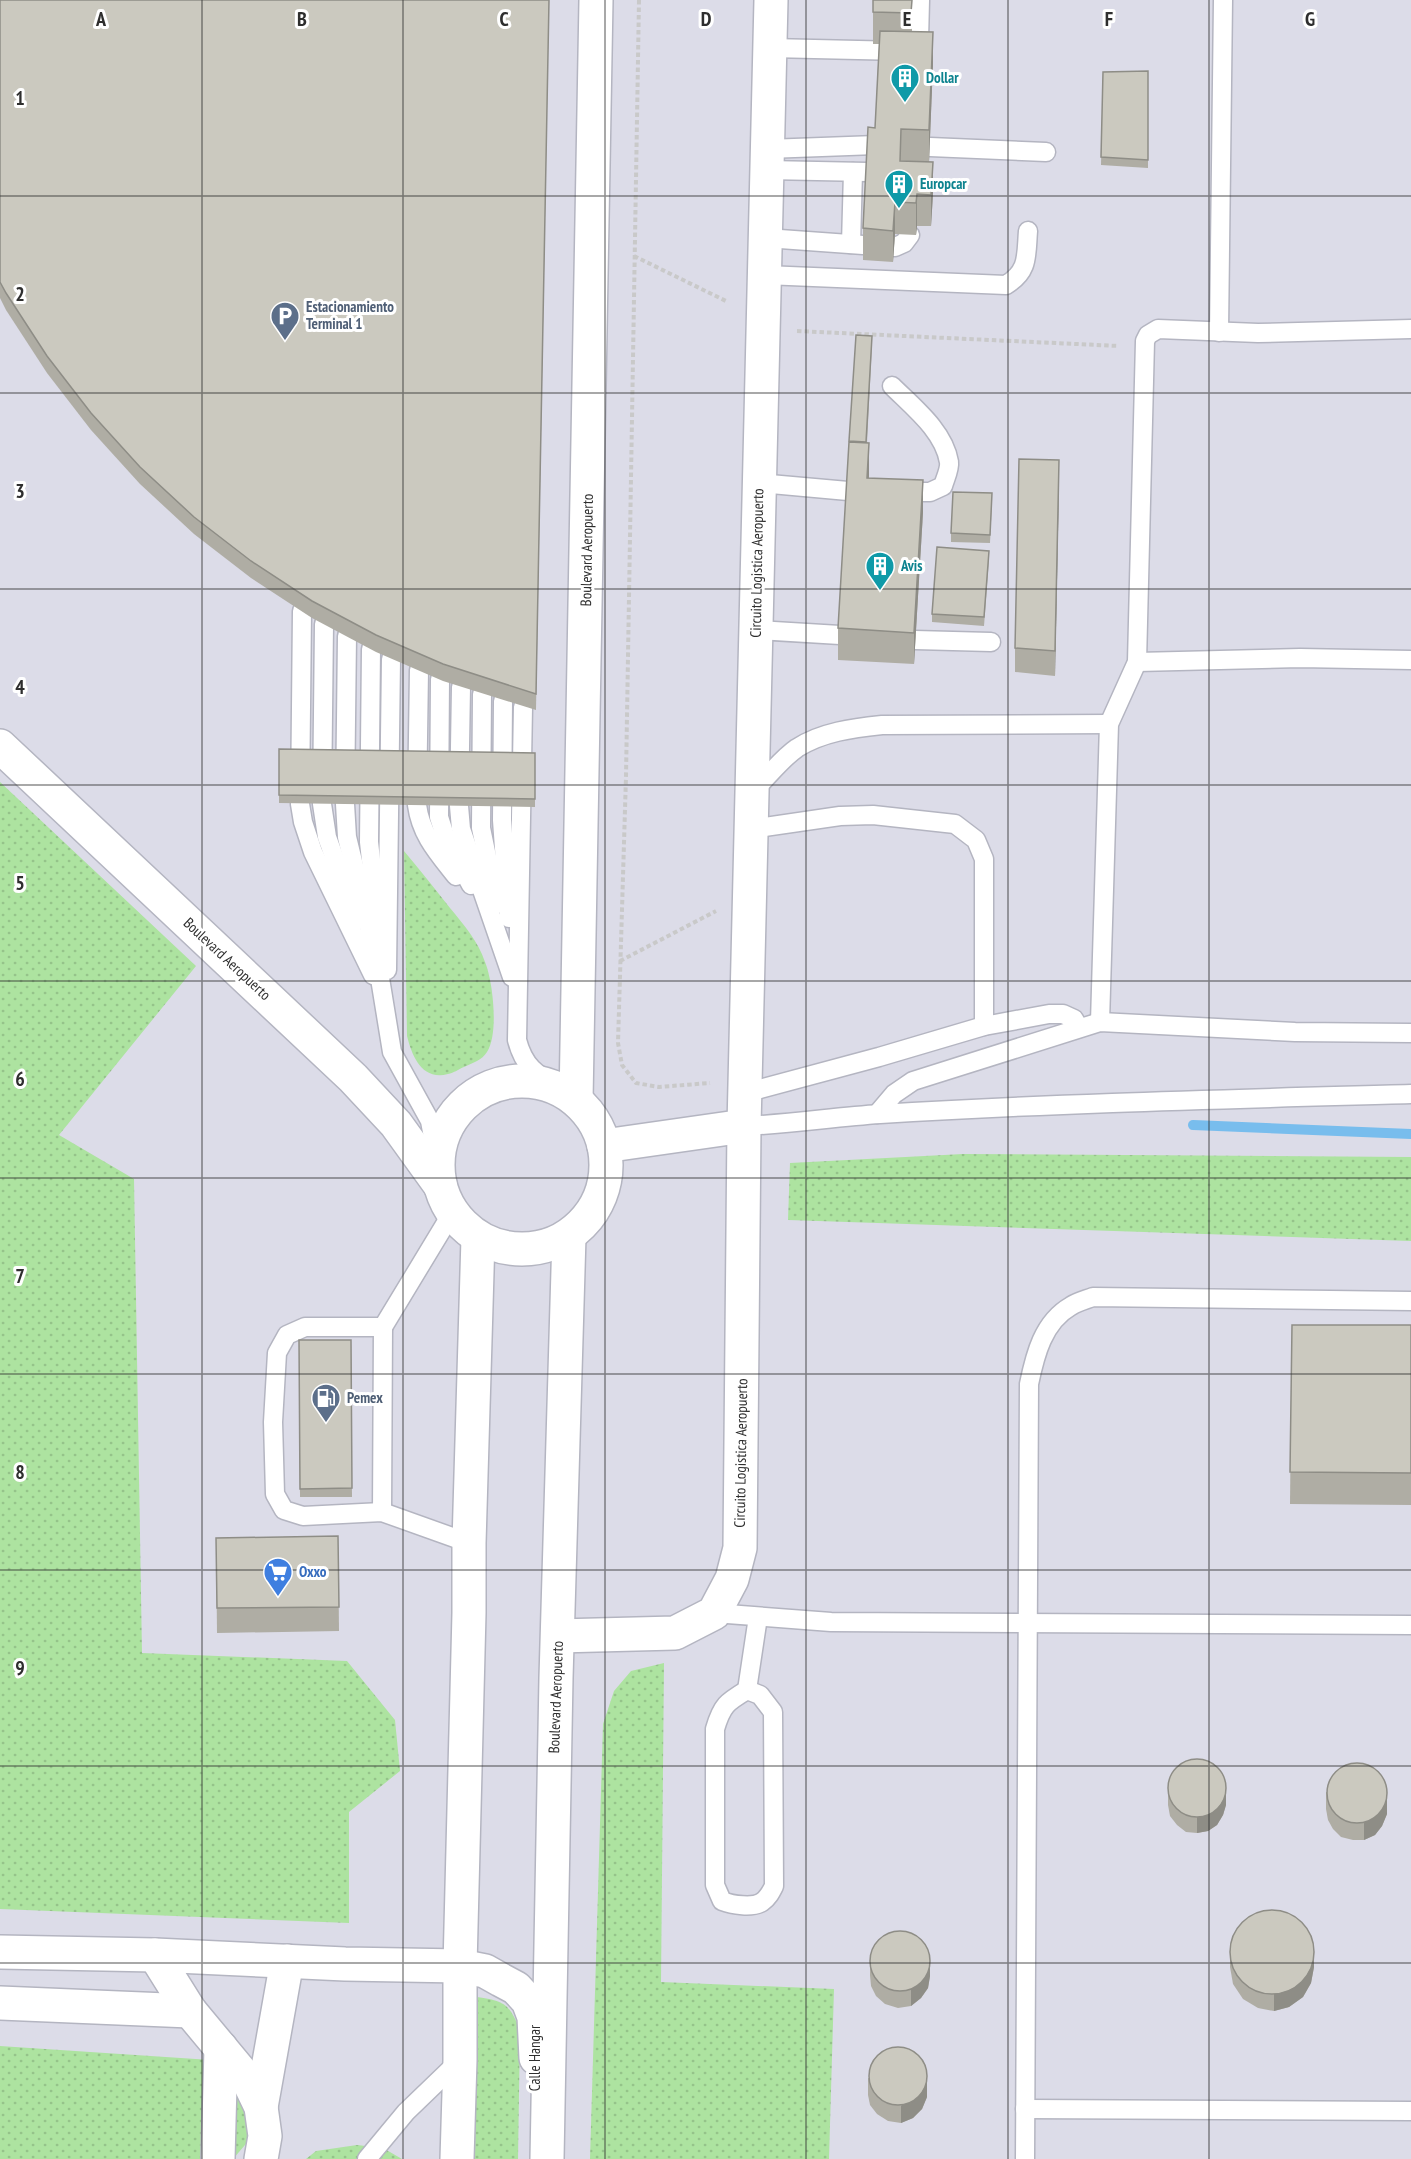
<svg xmlns="http://www.w3.org/2000/svg" width="1411" height="2159" viewBox="0 0 1411 2159" font-family="'PT Sans Narrow',sans-serif">
<defs>
<pattern id="grass-dots" width="8" height="8" patternUnits="userSpaceOnUse" patternTransform="scale(1.5)"><rect width="8" height="8" fill="#ade3a0"/><path d="M2 2h.1M6 6h.1" fill="none" stroke="#95c38a" stroke-width="1.8" stroke-linecap="round"/></pattern>
</defs>
<rect width="100%" height="100%" fill="#efebe1"/>
<rect fill="#dcdce8" x="0" y="0" width="1411" height="2159"/>
<g fill="url(#grass-dots)">
<polygon points="0,782 196,966 59,1135 134,1179 142,1653 347,1661 395,1720 400,1771 349,1812 349,1923 0,1909"/>
<path d="M404,851C420,870 435,889 450,908C464,925 478,941 485,962C493,981 499,1034 487,1052C482,1060 473,1063 464,1067C459,1069 454,1073 448,1074C422,1081 412,1056 407,1036Z"/>
<polygon points="963,1154 1411,1157 1411,1241 788,1220 790,1163"/>
<polygon points="664,1663 661,1982 834,1989 829,2159 590,2159 603,1724 614,1691 631,1671"/>
<path d="M477,1997C505,2001 509,2004 520,2030L518,2159H475Z"/>
<polygon points="0,2046 241,2062 251,2138 233,2159 0,2159"/>
<polygon points="357,2145 383,2148 402,2159 306,2159 316,2151"/>
</g>
<g fill="none" stroke-linecap="round" stroke-linejoin="round">
<polyline stroke="#78bded" stroke-width="10" points="1193,1125 1411,1134"/>
<g stroke="#b4b5c1" stroke-width="21">
<g id="service">
<polyline points="770,48 902,51 913,47 919,40 920,0"/>
<polyline points="930,147 1046,152"/>
<polyline points="767,149 876,145"/>
<polyline points="767,170 867,172"/>
<polyline points="766,238 863,245"/>
<polyline points="851,244 853,172"/>
<polyline points="895,247 904,243 910,235"/>
<path d="M765,275L1006,285C1029,271 1026,256 1028,231"/>
<polyline points="1219,332 1223,0"/>
<path d="M892,386C913,407 944,431 949,462C950,469 945,479 943,486L930,492H900"/>
<polyline points="759,483 848,491"/>
<polyline points="302,611 300,804 303,822 313,852 373,975"/>
<polyline points="324,624 322,804 327,837 357,920"/>
<polyline points="756,630 840,635"/>
<polyline points="347,636 345,804 347,837 377,960 392,1052 430,1121 437,1158"/>
<polyline points="915,640 991,642"/>
<polyline points="371,649 369,842 378,923"/>
<polyline points="1137,662 1300,658 1411,660"/>
<path d="M419,670L417,805C421,835 438,853 456,876"/>
<polyline points="440,679 439,817 446,839 471,885"/>
<polyline points="461,687 459,806 461,829 512,977"/>
<polyline points="482,694 481,828 497,904"/>
<polyline points="503,701 502,820 509,918"/>
<path d="M523,707L517,1040C524,1067 536,1074 559,1088"/>
<path d="M753,791C767,778 781,759 797,748C822,732 853,728 882,725L1109,724"/>
<polyline points="751,829 840,816 873,815 955,824 976,840 984,859 984,1026"/>
<polyline points="387,970 391,659"/>
<polyline points="1100,1022 1109,724 1137,662 1145,341 1148,335 1158,329 1258,333 1411,329"/>
<polyline points="745,1093 879,1057 984,1026 1049,1014 1063,1014 1074,1019 1079,1028"/>
<polyline points="877,1114 894,1094 913,1081 1100,1022 1295,1032 1411,1033"/>
<path d="M744,1126C790,1124 835,1117 880,1114C1057,1103 1234,1099 1411,1094"/>
<polyline points="452,1213 383,1327 305,1327 287,1335 277,1353 273,1422 275,1494 284,1510 303,1516 382,1512 469,1543"/>
<polyline points="382,1512 383,1327"/>
<polyline points="714,1613 831,1622 1411,1625"/>
<path d="M747,1690L760,1695L773,1712L774,1886C771,1892 768,1898 762,1902C753,1908 732,1905 722,1901L715,1885V1729C722,1705 727,1702 747,1690Z"/>
<polyline points="747,1690 758,1617"/>
<polyline points="1025,2109 1411,2111"/>
<polyline points="367,2159 406,2112 460,2060"/>
<path d="M1025,2159L1029,1384C1035,1355 1043,1322 1071,1306C1077,1302 1085,1300 1093,1297L1411,1301"/>
</g>
</g>
<g stroke="#b4b5c1" stroke-width="36">
<g id="minor">
<polyline points="558,1636 675,1633 714,1613 732,1579 740,1548 744,1126"/>
<polyline points="0,1952 155,1955 345,1964 460,1966 485,1971 501,1980 516,1988 528,2001 534,2017 536,2058"/>
<polyline points="155,1955 190,2011 249,2082 261,2107 265,2136 261,2159"/>
<polyline points="0,2003 190,2011"/>
<polyline points="261,2107 287,1961"/>
<polyline points="218,2159 221,2048"/>
</g>
</g>
<g stroke="#b4b5c1" stroke-width="36">
<g id="tertiary">
<polyline points="0,746 353,1078 396,1124 440,1185"/>
<circle cx="522" cy="1165" r="84"/>
<polyline points="576,1100 596,0"/>
<polyline points="604,1146 744,1126 771,0"/>
<polyline points="457,2159 460,2060 460,1966 469,1613 469,1543 478,1238"/>
<polyline points="547,2159 556,1678 569,1236"/>
</g>
</g>
<g stroke="#c9c9c9" stroke-width="4" stroke-dasharray="4.5 3" stroke-linecap="butt">
<polyline points="639,0 626,776 618,1043 622,1065 636,1083 659,1087 710,1083"/>
<polyline points="634,256 728,302"/>
<polyline points="797,331 1119,346"/>
<polyline points="620,961 716,911"/>
</g>
<use href="#service" stroke="#fff" stroke-width="18"/>
<use href="#minor" stroke="#fff" stroke-width="33"/>
<use href="#tertiary" stroke="#fff" stroke-width="33"/>
</g>
<g fill="#afada4">
<polygon points="0,0 549,0 536,710 443,681 376,652 312,618 251,578 194,534 140,484 91,430 47,373 6,310 0,298"/>
<polygon points="873,0 912,0 912,32 933,64 929,162 901,161 933,194 931,226 917,226 916,235 895,234 893,262 863,260 863,228 875,128 879,44 873,44"/>
<polygon points="1148,71 1148,168 1101,165 1103,72"/>
<polygon points="856,335 872,344 867,443 869,478 923,512 914,664 838,660 838,628"/>
<polygon points="1059,484 1055,676 1015,672 1015,648"/>
<polygon points="992,502 990,543 951,542 951,533"/>
<polygon points="989,559 984,626 932,622 932,614"/>
<polygon points="279,749 535,753 535,807 279,803"/>
<polygon points="1292,1325 1411,1325 1411,1505 1290,1504"/>
<polygon points="299,1340 351,1340 352,1497 300,1497"/>
<polygon points="338,1536 339,1631 217,1633 216,1538"/>
<polygon points="1168,1788 1226,1805 1223,1815 1217,1825 1208,1831 1197,1833 1186,1832 1177,1825 1170,1816 1168,1805"/>
<polygon points="1326,1792 1387,1814 1382,1826 1375,1835 1364,1840 1353,1840 1341,1837 1333,1829 1328,1820 1326,1809"/>
<polygon points="1230,1950 1314,1967 1311,1983 1303,1997 1289,2007 1274,2011 1258,2008 1243,1999 1233,1984 1230,1967"/>
<polygon points="870,1959 930,1976 928,1988 921,1998 911,2006 898,2008 885,2004 876,1996 871,1986 870,1975"/>
<polygon points="868,2078 927,2097 922,2109 913,2118 901,2123 888,2121 877,2114 870,2105 868,2095"/>
</g>
<g fill="#8e8d86">
<polygon points="933,32 933,64 929,162 929,130"/>
<polygon points="933,162 933,194 931,226 931,195"/>
<polygon points="917,194 917,226 916,235 916,203"/>
<polygon points="895,202 895,234 893,262 893,231"/>
<polygon points="869,443 869,475 867,509 867,478"/>
<polygon points="1059,460 1059,484 1055,676 1055,651"/>
<polygon points="923,480 923,512 914,664 914,633"/>
<polygon points="1226,1788 1226,1805 1223,1815 1217,1825 1208,1831 1197,1833 1197,1817"/>
<polygon points="1387,1797 1387,1814 1382,1826 1375,1835 1364,1840 1364,1823"/>
<polygon points="1314,1951 1314,1967 1311,1983 1303,1997 1289,2007 1274,2011 1274,1994"/>
<polygon points="930,1959 930,1976 928,1988 921,1998 911,2006 911,1989"/>
<polygon points="927,2080 927,2097 922,2109 913,2118 901,2123 901,2106"/>
</g>
<g fill="#cbc9bf" stroke="#8e8d86" stroke-width="1.5">
<polygon points="0,0 549,0 536,694 443,664 376,635 312,601 251,561 194,517 140,467 91,413 47,356 6,293 0,282"/>
<polygon points="873,0 912,0 911,13 873,12"/>
<polygon points="880,31 933,32 929,130 901,129 900,161 933,162 931,195 917,194 916,203 895,202 893,231 863,228 868,127 875,128"/>
<polygon points="1148,71 1148,160 1101,157 1103,72"/>
<polygon points="856,335 872,336 866,442 849,441"/>
<polygon points="849,442 869,443 867,478 923,480 914,633 838,628"/>
<polygon points="1019,459 1059,460 1055,651 1015,648"/>
<polygon points="953,492 992,493 990,535 951,533"/>
<polygon points="937,547 989,551 984,617 932,614"/>
<polygon points="279,749 535,753 535,799 279,795"/>
<polygon points="1292,1325 1411,1325 1411,1473 1290,1472"/>
<polygon points="299,1340 351,1340 352,1488 300,1489"/>
<polygon points="338,1536 339,1607 217,1608 216,1538"/>
<circle cx="1197" cy="1788" r="29"/>
<circle cx="1357" cy="1793" r="30"/>
<circle cx="1272" cy="1952" r="42"/>
<circle cx="900" cy="1961" r="30"/>
<circle cx="898" cy="2076" r="29"/>
</g>
<path fill="none" stroke="#2e2e2e" stroke-width="1.5" stroke-opacity="0.55" d="M202,0V2159M403,0V2159M605,0V2159M806,0V2159M1008,0V2159M1209,0V2159M0,196H1411M0,393H1411M0,589H1411M0,785H1411M0,981H1411M0,1178H1411M0,1374H1411M0,1570H1411M0,1766H1411M0,1963H1411"/>
<defs>
<g id="building-pin" transform="scale(1.5)"><path d="M0 17L-7.5 6A9.5 9.5 0 1 1 7.5 6Z" fill="#0f9aa8" stroke="#fff"/><path d="M-4-6H4V6H1V3H-1V6H-4ZM-2.5-4.3h1.7v1.8h-1.7ZM.8-4.3h1.7v1.8H.8ZM-2.5-1h1.7V.8h-1.7ZM.8-1h1.7V.8H.8Z" fill="#fff"/></g>
<g id="parking-pin" transform="scale(1.5)"><path d="M0 17L-7.5 6A9.5 9.5 0 1 1 7.5 6Z" fill="#5c6f8a" stroke="#fff"/><path d="M-3.5-5.5H1a3.5 3.5 0 0 1 0 7H-1V5.5H-3.5ZM-1-3.4V-.6H.8a1.4 1.4 0 0 0 0-2.8Z" fill="#fff"/></g>
<g id="fuel-pin" transform="scale(1.5)"><path d="M0 17L-7.5 6A9.5 9.5 0 1 1 7.5 6Z" fill="#5c6f8a" stroke="#fff"/><path d="M-5.5-6h7V0h2V4h1.3V-2.5L3-4.5l.8-.8L6-3V5H2.5V1h-1V6h-7ZM-4.2-4.7v3.2H.2V-4.7Z" fill="#fff"/></g>
<g id="supermarket-pin" transform="scale(1.5)"><path d="M0 17L-7.5 6A9.5 9.5 0 1 1 7.5 6Z" fill="#3f7fe0" stroke="#fff"/><path d="M-6-5.5h2.5l.6 2H6L4.5 2H-2.5L-4.4-4H-6ZM-1.5 3.2a1.3 1.3 0 1 0 .1 0ZM3 3.2a1.3 1.3 0 1 0 .1 0Z" fill="#fff"/></g>
</defs>
<g fill-rule="evenodd">
<use href="#building-pin" x="905" y="78"/>
<use href="#building-pin" x="899" y="184"/>
<use href="#parking-pin" x="285" y="316"/>
<use href="#building-pin" x="880" y="566"/>
<use href="#fuel-pin" x="326" y="1398"/>
<use href="#supermarket-pin" x="278" y="1572"/>
</g>
<g text-anchor="middle" stroke-width="6" stroke-linejoin="round" paint-order="stroke">
<g font-size="15" font-weight="bold" fill="#0d838f" stroke="#fff" text-anchor="start">
<text x="926" y="83">Dollar</text>
<text x="920" y="189">Europcar</text>
<text x="901" y="571">Avis</text>
</g>
<g font-size="15" font-weight="bold" fill="#4e5e75" stroke="#fff" text-anchor="start">
<text x="306" y="312">Estacionamiento<tspan x="306" dy="17">Terminal 1</tspan></text>
<text x="347" y="1403">Pemex</text>
</g>
<g font-size="15" fill="#2e2e2e" stroke="#fff">
<text transform="translate(587 550) rotate(-89)" y="5">Boulevard Aeropuerto</text>
<text transform="translate(757 563) rotate(-89)" y="5">Circuito Logistica Aeropuerto</text>
<text transform="translate(227 959) rotate(43)" y="5">Boulevard Aeropuerto</text>
<text transform="translate(741 1453) rotate(-89)" y="5">Circuito Logistica Aeropuerto</text>
<text transform="translate(556 1697) rotate(-88)" y="5">Boulevard Aeropuerto</text>
<text transform="translate(535 2058) rotate(-90)" y="5">Calle Hangar</text>
</g>
<g font-size="15" font-weight="bold" fill="#366cbe" stroke="#fff" text-anchor="start">
<text x="299" y="1577">Oxxo</text>
</g>
</g>
<g font-size="20" text-anchor="middle" font-weight="bold" fill="#2e2e2e" stroke="#fff" stroke-width="6" stroke-linejoin="round" paint-order="stroke">
<text x="101" y="26">A</text>
<text x="302" y="26">B</text>
<text x="504" y="26">C</text>
<text x="706" y="26">D</text>
<text x="907" y="26">E</text>
<text x="1109" y="26">F</text>
<text x="1310" y="26">G</text>
<text x="20" y="105">1</text>
<text x="20" y="301">2</text>
<text x="20" y="498">3</text>
<text x="20" y="694">4</text>
<text x="20" y="890">5</text>
<text x="20" y="1086">6</text>
<text x="20" y="1283">7</text>
<text x="20" y="1479">8</text>
<text x="20" y="1675">9</text>
</g>
</svg>
